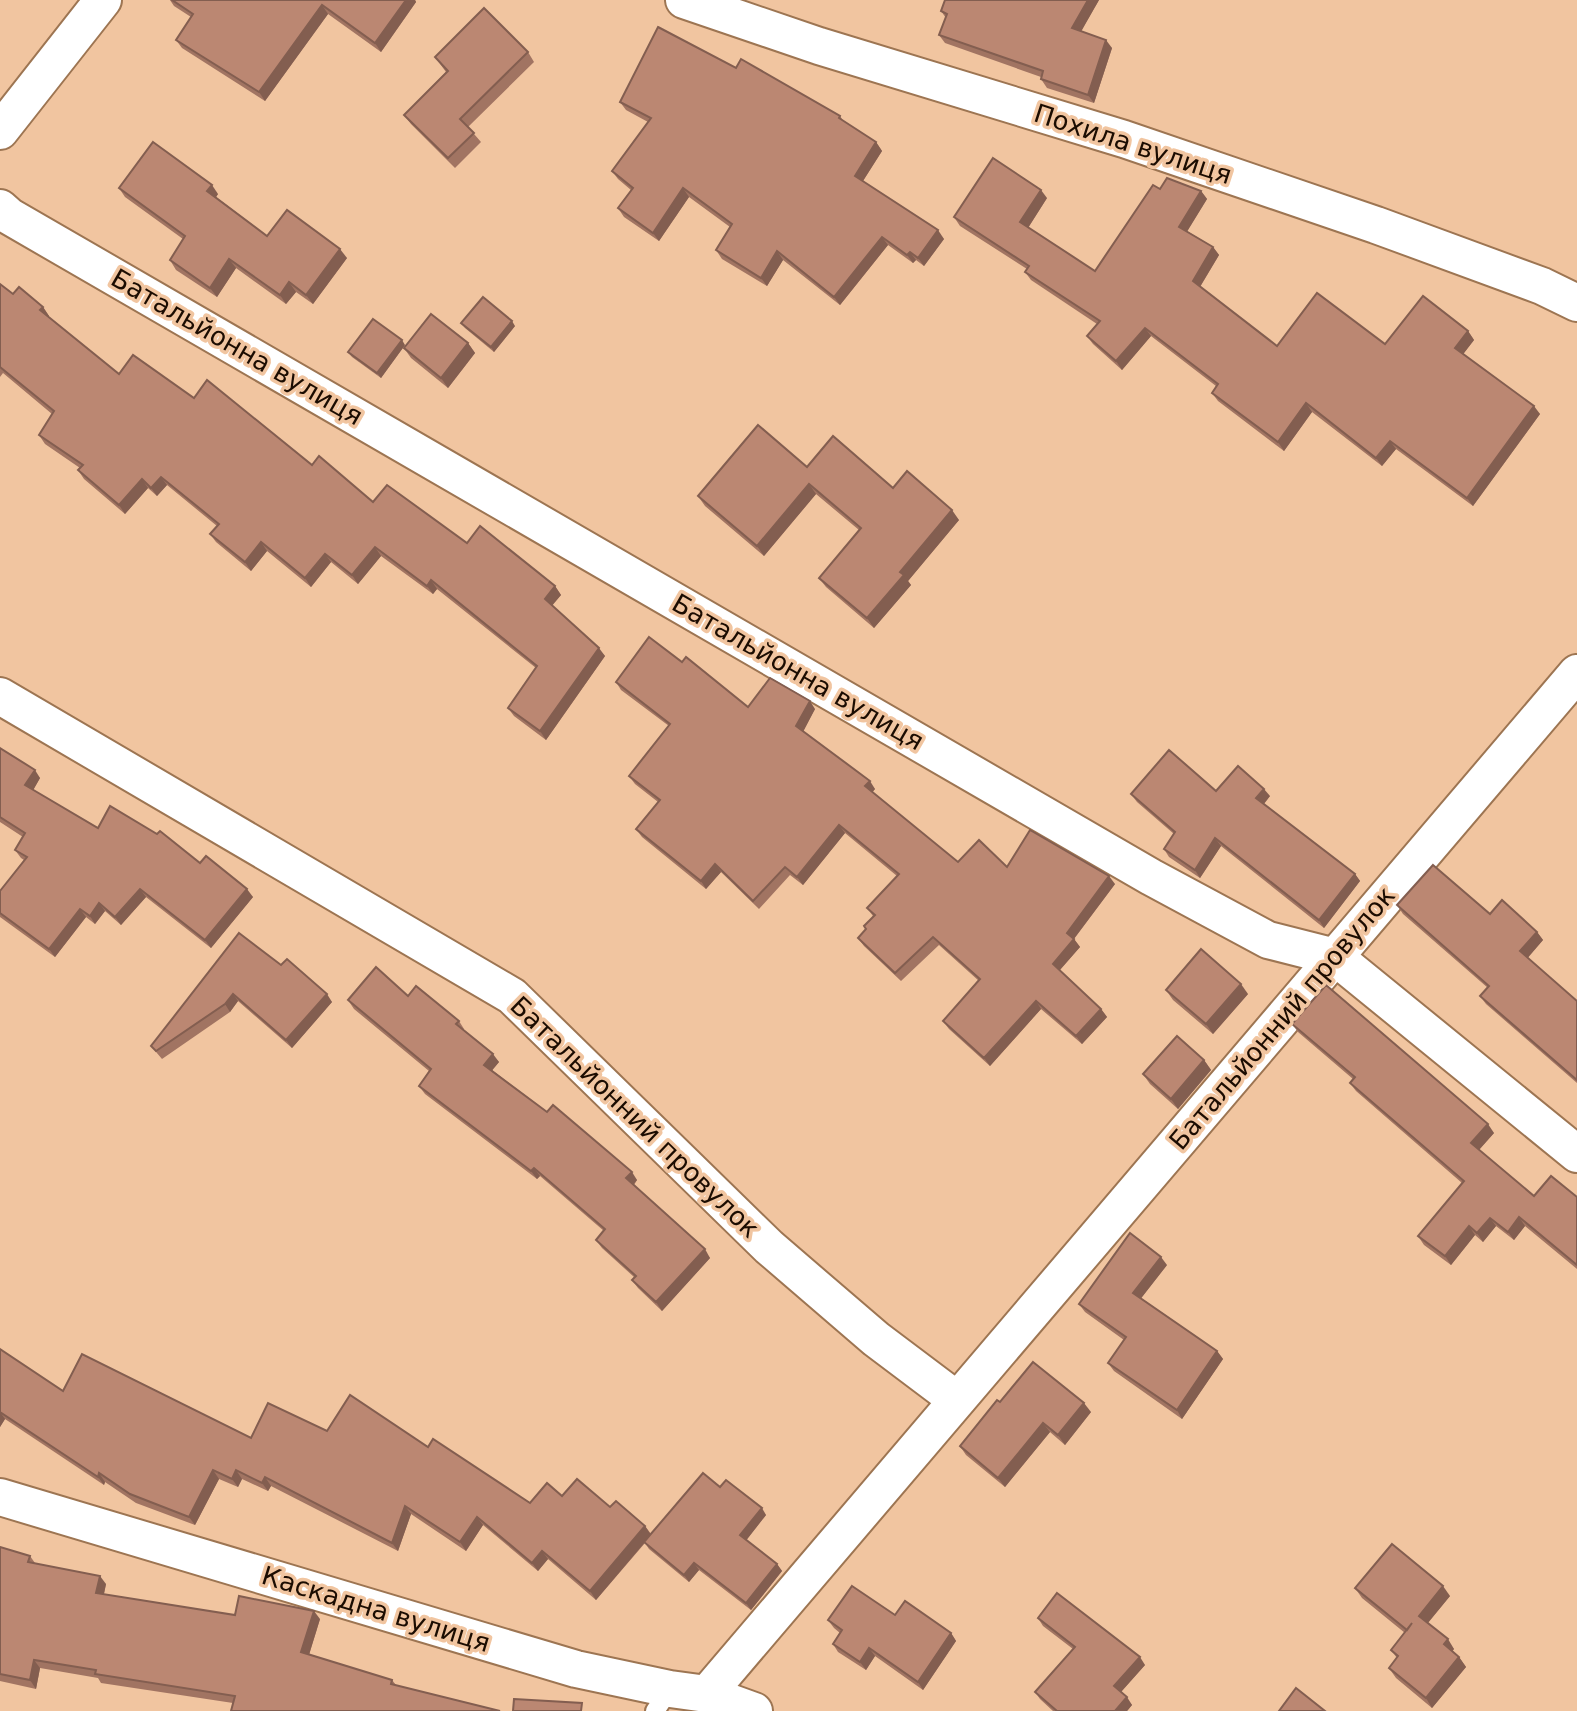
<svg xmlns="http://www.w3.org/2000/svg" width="1577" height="1711" viewBox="0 0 1577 1711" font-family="'DejaVu Sans',sans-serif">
<rect width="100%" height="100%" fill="#f1c5a0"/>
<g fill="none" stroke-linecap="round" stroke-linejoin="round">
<g stroke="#9d7552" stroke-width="22">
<polyline id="service" points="655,1711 670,1689"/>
</g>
<g stroke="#9d7552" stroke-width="40">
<g id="minor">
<polyline points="684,0 819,46 1124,139 1376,225 1542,286 1577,303"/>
<polyline points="0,131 103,0"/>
<polyline points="0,208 9,216 1151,877 1268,940 1335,957 1577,1154"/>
<polyline points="0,696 512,996 769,1247 876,1339 957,1400"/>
<polyline points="0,1497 576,1669 670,1689 707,1694 754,1711"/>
<polyline points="707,1694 1577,673"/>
</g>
</g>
<use href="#service" stroke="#fff" stroke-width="18"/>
<use href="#minor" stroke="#fff" stroke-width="36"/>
</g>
<g fill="#a17462">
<polygon points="170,0 415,0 416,2 381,52 328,14 265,101 182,48 176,40 191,17 174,6"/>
<polygon points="1099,0 1081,31 1112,48 1094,103 1047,88 1041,79 1041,77 945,43 939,35 946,18 941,11"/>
<polygon points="528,52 534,62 468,127 481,142 455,168 411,124 404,115 446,72 435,57"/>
<polygon points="736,68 840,116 844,122 876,142 882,151 863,181 944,239 924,266 916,260 913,263 888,245 840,305 783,260 767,286 722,259 716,250 730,227 689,197 659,241 624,217 618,208 631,190 618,179 612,171 648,122 626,110 620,102"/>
<polygon points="119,188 218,194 216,197 267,236 347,258 313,304 296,292 286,304 236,268 217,297 176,270 170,260 183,239 125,197"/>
<polygon points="1160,189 1201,191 1207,199 1187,231 1213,247 1219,255 1200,287 1277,346 1385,344 1468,331 1474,340 1463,354 1540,414 1473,506 1396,449 1382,466 1312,412 1284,451 1218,401 1212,393 1216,386 1151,336 1122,370 1093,344 1087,336 1097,324 1031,280 1025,272 1027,269 960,226 954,217 1047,198 1028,228 1095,271"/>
<polygon points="0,284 13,294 43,307 49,316 48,317 119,374 194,398 312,465 373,502 467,543 555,586 561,595 552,605 605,656 546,740 514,716 508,708 536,668 437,589 433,594 381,556 358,584 331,562 311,587 267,551 251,571 216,542 210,534 217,526 167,485 157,496 148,488 125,514 84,479 78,470 80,468 45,444 39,435 52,414 3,373 0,377"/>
<polygon points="461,323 515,326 494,352 465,328"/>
<polygon points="468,343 475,353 448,388 411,358 404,348"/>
<polygon points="405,345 381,378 352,357 348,352"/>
<polygon points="807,467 893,488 959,520 908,581 911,585 874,628 826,587 819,578 859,530 816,494 764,556 705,506 698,496"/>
<polygon points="682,662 748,707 815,709 803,731 875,789 872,792 958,862 1007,867 1115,884 1074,939 1080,947 1060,970 1101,1009 1107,1017 1082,1044 1041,1009 990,1066 949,1029 943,1021 979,981 939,945 901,981 864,946 858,938 866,929 873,916 867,908 897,876 845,833 803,885 790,875 759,909 721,872 706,889 642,837 636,829 658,802 635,784 629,776 669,726 621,690 616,682"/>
<polygon points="0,748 40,778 33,790 98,828 200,863 253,897 211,948 146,897 121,925 105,911 95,924 86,917 55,957 0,917 0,891 24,860 21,858 15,850 23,837 0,822"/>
<polygon points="1216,791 1270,796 1264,804 1355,874 1360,881 1324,928 1221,846 1200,878 1169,857 1164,849 1174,834 1137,802 1131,794"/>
<polygon points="1397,905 1490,914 1537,932 1543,940 1527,958 1577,1001 1577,1083 1486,1004 1480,996 1488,988 1403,914"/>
<polygon points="281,965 332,1002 292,1048 238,1001 230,1012 162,1059 151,1046"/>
<polygon points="1166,990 1248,994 1213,1034 1173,1000"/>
<polygon points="408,996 459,1021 464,1029 464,1030 499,1062 492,1070 637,1180 634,1185 710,1258 662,1311 638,1288 632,1280 634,1277 602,1248 596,1240 604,1231 540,1176 537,1179 425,1094 419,1086 429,1071 354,1009 348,1000"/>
<polygon points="1292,1024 1494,1133 1479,1150 1534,1196 1577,1197 1577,1269 1525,1226 1514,1240 1496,1226 1483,1242 1475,1235 1451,1265 1424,1245 1418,1236 1462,1183 1356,1091 1350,1083 1353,1079 1298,1032"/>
<polygon points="1204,1060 1211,1070 1178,1109 1150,1084 1143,1074"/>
<polygon points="1167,1265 1141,1298 1217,1351 1223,1359 1182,1419 1114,1371 1108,1363 1124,1340 1085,1312 1079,1304"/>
<polygon points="0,1349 63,1391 251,1438 327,1431 428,1447 530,1503 562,1496 610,1507 645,1526 651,1534 720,1487 766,1515 746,1540 777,1564 782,1571 751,1610 699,1570 689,1582 649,1549 645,1543 596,1600 548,1559 538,1571 483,1525 466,1551 411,1514 398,1551 271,1486 268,1491 242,1479 238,1487 219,1479 195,1525 136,1503 105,1482 104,1485 5,1419 0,1427"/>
<polygon points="1000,1402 1091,1412 1065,1445 1050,1432 1005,1487 966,1455 960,1446"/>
<polygon points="0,1547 30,1556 35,1563 106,1584 104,1594 235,1615 320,1619 309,1655 392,1680 396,1685 233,1703 101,1683 98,1678 40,1668 36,1689 0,1681"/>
<polygon points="1355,1588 1450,1596 1428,1623 1454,1649 1452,1651 1459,1657 1466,1667 1432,1708 1396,1678 1389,1668 1397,1658 1391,1650 1405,1633 1362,1598"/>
<polygon points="895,1615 951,1633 956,1641 923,1690 875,1656 866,1670 838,1652 833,1644 840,1633 834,1628 828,1620"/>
<polygon points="1038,1618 1145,1665 1121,1692 1132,1705 1127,1711 1053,1711 1040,1699 1035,1692 1073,1649 1043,1626"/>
</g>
<g fill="#835e50">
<polygon points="406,0 415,0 416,2 381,52 375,43"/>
<polygon points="1088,0 1099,0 1078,37 1072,28"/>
<polygon points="322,5 328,14 265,101 259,92"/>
<polygon points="1106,40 1112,48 1094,103 1088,95"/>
<polygon points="876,142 882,151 861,184 855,176"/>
<polygon points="212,185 218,194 214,200 207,191"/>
<polygon points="683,188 689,197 659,241 653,233"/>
<polygon points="1041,190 1047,198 1026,231 1020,222"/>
<polygon points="1201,191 1207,199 1185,235 1179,227"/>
<polygon points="938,230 944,239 924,266 918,258"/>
<polygon points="882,237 888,245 840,305 834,297"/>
<polygon points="1213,247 1219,255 1198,290 1193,281"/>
<polygon points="340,249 347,258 313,304 306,295"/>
<polygon points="777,251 783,260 767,286 761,278"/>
<polygon points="910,252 916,260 913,263 907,255"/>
<polygon points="229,259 236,268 217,297 210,288"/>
<polygon points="289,282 296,292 286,304 280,295"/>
<polygon points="43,307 49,316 46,319 40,310"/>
<polygon points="512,321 515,326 494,352 491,347"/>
<polygon points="1145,328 1151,336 1122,370 1116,361"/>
<polygon points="1468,331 1474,340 1461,357 1455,348"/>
<polygon points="402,340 405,345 381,378 377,373"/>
<polygon points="468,343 475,353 448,388 441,378"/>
<polygon points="1306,403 1312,412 1284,451 1278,442"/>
<polygon points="1534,406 1540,414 1473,506 1467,498"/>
<polygon points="1390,441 1396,449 1382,466 1376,458"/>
<polygon points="161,477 167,485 157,496 151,488"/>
<polygon points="142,479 148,488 125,514 119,505"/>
<polygon points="809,484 816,494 764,556 757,546"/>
<polygon points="952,510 959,520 908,581 911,585 874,628 867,618 900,572"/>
<polygon points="261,542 267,551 251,571 245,562"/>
<polygon points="375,547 381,556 358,584 352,575"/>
<polygon points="325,554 331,562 311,587 305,578"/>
<polygon points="431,580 437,589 433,594 427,586"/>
<polygon points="555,586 561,595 551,607 545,599"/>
<polygon points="599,648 605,656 546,740 540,731"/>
<polygon points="810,701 815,709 802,734 796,726"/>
<polygon points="35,770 40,778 31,794 25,785"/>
<polygon points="870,781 875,789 871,794 865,786"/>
<polygon points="1264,789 1270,796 1262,806 1256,798"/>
<polygon points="839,825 845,833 803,885 797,877"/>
<polygon points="1215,838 1221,846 1200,878 1195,870"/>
<polygon points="715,864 721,872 706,889 701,881"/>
<polygon points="1355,874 1360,881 1324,928 1319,920"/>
<polygon points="1109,876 1115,884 1073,940 1074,939 1080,947 1058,972 1053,964 1067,933"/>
<polygon points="140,889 146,897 121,925 115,917"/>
<polygon points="247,889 253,897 211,948 205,940"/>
<polygon points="99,903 105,911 95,924 90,916"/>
<polygon points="80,909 86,917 55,957 49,949"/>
<polygon points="1537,932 1543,940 1526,960 1520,951"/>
<polygon points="1241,984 1248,994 1213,1034 1206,1024"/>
<polygon points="233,994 238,1001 230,1012 225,1004"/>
<polygon points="327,994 332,1002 292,1048 286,1040"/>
<polygon points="1036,1001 1041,1009 990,1066 984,1058"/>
<polygon points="1101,1009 1107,1017 1082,1044 1076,1036"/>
<polygon points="493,1054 499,1062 490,1073 484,1065"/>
<polygon points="1204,1060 1211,1070 1178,1109 1171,1099"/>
<polygon points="1488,1124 1494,1133 1477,1152 1471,1143"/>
<polygon points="534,1168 540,1176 537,1179 531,1171"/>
<polygon points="632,1172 637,1180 632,1186 626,1178"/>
<polygon points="1519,1217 1525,1226 1514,1240 1508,1232"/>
<polygon points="1490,1218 1496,1226 1483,1242 1477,1233"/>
<polygon points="1469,1226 1475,1235 1451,1265 1445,1256"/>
<polygon points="705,1249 710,1258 662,1311 656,1302"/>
<polygon points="1161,1257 1167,1265 1139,1301 1133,1293"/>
<polygon points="1217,1351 1223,1359 1182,1419 1177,1410"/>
<polygon points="1084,1403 1091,1412 1065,1445 1058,1435"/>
<polygon points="0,1412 5,1419 0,1427"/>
<polygon points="1043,1423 1050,1432 1005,1487 998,1478"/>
<polygon points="213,1470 219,1479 195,1525 189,1517"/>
<polygon points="236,1470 242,1479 238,1487 232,1479"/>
<polygon points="99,1473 105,1482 104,1485 98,1477"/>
<polygon points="265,1477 271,1486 268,1491 262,1483"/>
<polygon points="405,1506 411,1514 398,1551 392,1543"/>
<polygon points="762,1508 766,1515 745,1542 740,1535"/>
<polygon points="477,1517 483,1525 466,1551 460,1542"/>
<polygon points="645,1526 651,1535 596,1600 590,1591"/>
<polygon points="542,1551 548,1559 538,1571 532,1563"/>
<polygon points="694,1563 699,1570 689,1582 684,1575"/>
<polygon points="777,1564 782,1571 751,1610 746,1603"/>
<polygon points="100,1576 106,1584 102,1602 96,1593"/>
<polygon points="1443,1586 1450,1596 1426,1625 1419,1616"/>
<polygon points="314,1611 320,1619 307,1661 301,1652"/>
<polygon points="951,1633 956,1641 923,1690 918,1682"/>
<polygon points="1448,1639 1454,1649 1450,1654 1444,1644"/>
<polygon points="869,1648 875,1656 866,1670 860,1662"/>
<polygon points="1140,1657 1145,1665 1120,1693 1114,1686"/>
<polygon points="1459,1657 1466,1667 1432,1708 1426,1698"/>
<polygon points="34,1660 40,1668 36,1689 30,1680"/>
<polygon points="1127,1697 1132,1705 1127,1711 1115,1711"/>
</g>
<g fill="#bb8772" stroke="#835e50" stroke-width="2">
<polygon points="172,0 406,0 375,43 322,5 259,92 176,40 193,14"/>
<polygon points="945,0 1088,0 1072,28 1106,40 1088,95 1041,79 1043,71 939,35 947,14 941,11"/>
<polygon points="484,8 528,52 460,119 474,133 448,158 404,115 448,71 435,57"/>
<polygon points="658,27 736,68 741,59 840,116 839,118 876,142 855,176 938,230 918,258 910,252 907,255 882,237 834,297 777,251 761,278 716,250 732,224 683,188 653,233 618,208 633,188 612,171 651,118 620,102"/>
<polygon points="153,142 212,185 207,191 267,236 287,210 340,249 306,295 289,282 280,295 229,259 210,288 170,260 185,236 119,188"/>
<polygon points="993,158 1041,190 1020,222 1095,271 1153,185 1160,189 1167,178 1201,191 1179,227 1213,247 1193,281 1277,346 1317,293 1385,344 1423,296 1468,331 1455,348 1534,406 1467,498 1390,441 1376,458 1306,403 1278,442 1212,393 1218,384 1145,328 1116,361 1087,336 1100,321 1025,272 1029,266 954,217"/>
<polygon points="0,284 13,294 19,287 43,307 40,310 119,374 133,355 194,398 207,380 312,465 319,456 373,502 387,485 467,543 480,526 555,586 545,599 599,648 540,731 508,708 537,666 431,580 427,586 375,547 352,575 325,554 305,578 261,542 245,562 210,534 219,524 161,477 151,488 142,479 119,505 78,470 83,465 39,435 54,411 0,367"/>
<polygon points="483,297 512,321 491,347 461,323"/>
<polygon points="431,314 468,343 441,378 404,348"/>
<polygon points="373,319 402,340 377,373 348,352"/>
<polygon points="758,425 807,467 833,436 893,488 907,471 952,510 900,572 904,575 867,618 819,578 861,528 809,484 757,546 698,496"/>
<polygon points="649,637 682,662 686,657 748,707 770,678 810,701 796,726 870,781 865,786 958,862 979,840 1007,867 1030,830 1109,876 1067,933 1074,939 1053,964 1101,1009 1076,1036 1036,1001 984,1058 943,1021 980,979 933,937 895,973 858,938 866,929 864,926 875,915 867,908 899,874 839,825 797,877 785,867 753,901 715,864 701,881 636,829 660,800 629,776 670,724 616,682"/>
<polygon points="0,748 35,770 25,785 98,828 110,806 157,834 160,831 200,863 206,856 247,889 205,940 140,889 115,917 99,903 90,916 80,909 49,949 0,913 0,891 27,857 15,850 25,833 0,817"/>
<polygon points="1169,750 1216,791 1238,766 1264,789 1256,798 1355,874 1319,920 1215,838 1195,870 1164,849 1175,832 1131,794"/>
<polygon points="1433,865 1490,914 1502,900 1537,932 1520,951 1577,1001 1577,1080 1480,996 1489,986 1397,905"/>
<polygon points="239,933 281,965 287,959 327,994 286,1040 233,994 225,1004 156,1051 151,1046"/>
<polygon points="1201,949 1241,984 1206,1024 1166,990"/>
<polygon points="376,967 408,996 416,986 459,1021 456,1024 493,1054 484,1065 547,1112 553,1105 632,1172 626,1178 705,1249 656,1302 632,1280 636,1276 596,1240 605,1229 534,1168 531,1171 419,1086 431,1069 348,1000"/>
<polygon points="1326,985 1488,1124 1471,1143 1534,1196 1551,1176 1577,1197 1577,1265 1519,1217 1508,1232 1490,1218 1477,1233 1469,1226 1445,1256 1418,1236 1464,1181 1350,1083 1355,1077 1292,1024"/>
<polygon points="1177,1036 1204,1060 1171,1099 1143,1074"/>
<polygon points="1130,1233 1161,1257 1133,1293 1217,1351 1177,1410 1108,1363 1126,1337 1079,1304"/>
<polygon points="0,1349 63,1391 82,1354 251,1438 268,1403 327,1431 350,1395 428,1447 433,1439 530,1503 547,1483 562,1496 577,1479 610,1507 616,1501 645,1526 590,1591 542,1551 532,1563 477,1517 460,1542 405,1506 392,1543 265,1477 262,1483 236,1470 232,1479 213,1470 189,1517 130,1494 99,1473 98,1477 0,1412"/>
<polygon points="1033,1362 1084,1403 1058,1435 1043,1423 998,1478 960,1446 997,1400 1000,1402"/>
<polygon points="703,1473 720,1487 726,1480 762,1508 740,1535 777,1564 746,1603 694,1563 684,1575 644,1542"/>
<polygon points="1392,1544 1443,1586 1419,1616 1448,1639 1444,1644 1459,1657 1426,1698 1389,1668 1398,1656 1391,1650 1412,1623 1407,1630 1355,1588"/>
<polygon points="0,1547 30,1556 28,1562 100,1576 96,1593 235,1615 239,1596 314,1611 301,1652 392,1680 391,1684 500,1711 231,1711 235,1696 95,1674 96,1670 34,1660 30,1680 0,1674"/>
<polygon points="852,1586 895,1615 905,1601 951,1633 918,1682 869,1648 860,1662 833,1644 842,1630 828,1620"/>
<polygon points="1057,1593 1140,1657 1114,1686 1127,1697 1115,1711 1057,1711 1035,1692 1075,1647 1038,1618"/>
<polygon points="1296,1688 1325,1711 1279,1711"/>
<polygon points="514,1699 582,1703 581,1711 513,1711"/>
</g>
<g text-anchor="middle" stroke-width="7" stroke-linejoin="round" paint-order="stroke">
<g font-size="26" fill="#1b0c01" stroke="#f1c5a0">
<text transform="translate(1133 144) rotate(18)" y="9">Похила вулиця</text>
<text transform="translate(237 347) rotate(30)" y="9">Батальйонна вулиця</text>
<text transform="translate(798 672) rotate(30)" y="9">Батальйонна вулиця</text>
<text transform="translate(1282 1018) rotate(-50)" y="9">Батальйонний провулок</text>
<text transform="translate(635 1117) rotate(44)" y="9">Батальйонний провулок</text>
<text transform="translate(376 1609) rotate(17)" y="9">Каскадна вулиця</text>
</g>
</g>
</svg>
